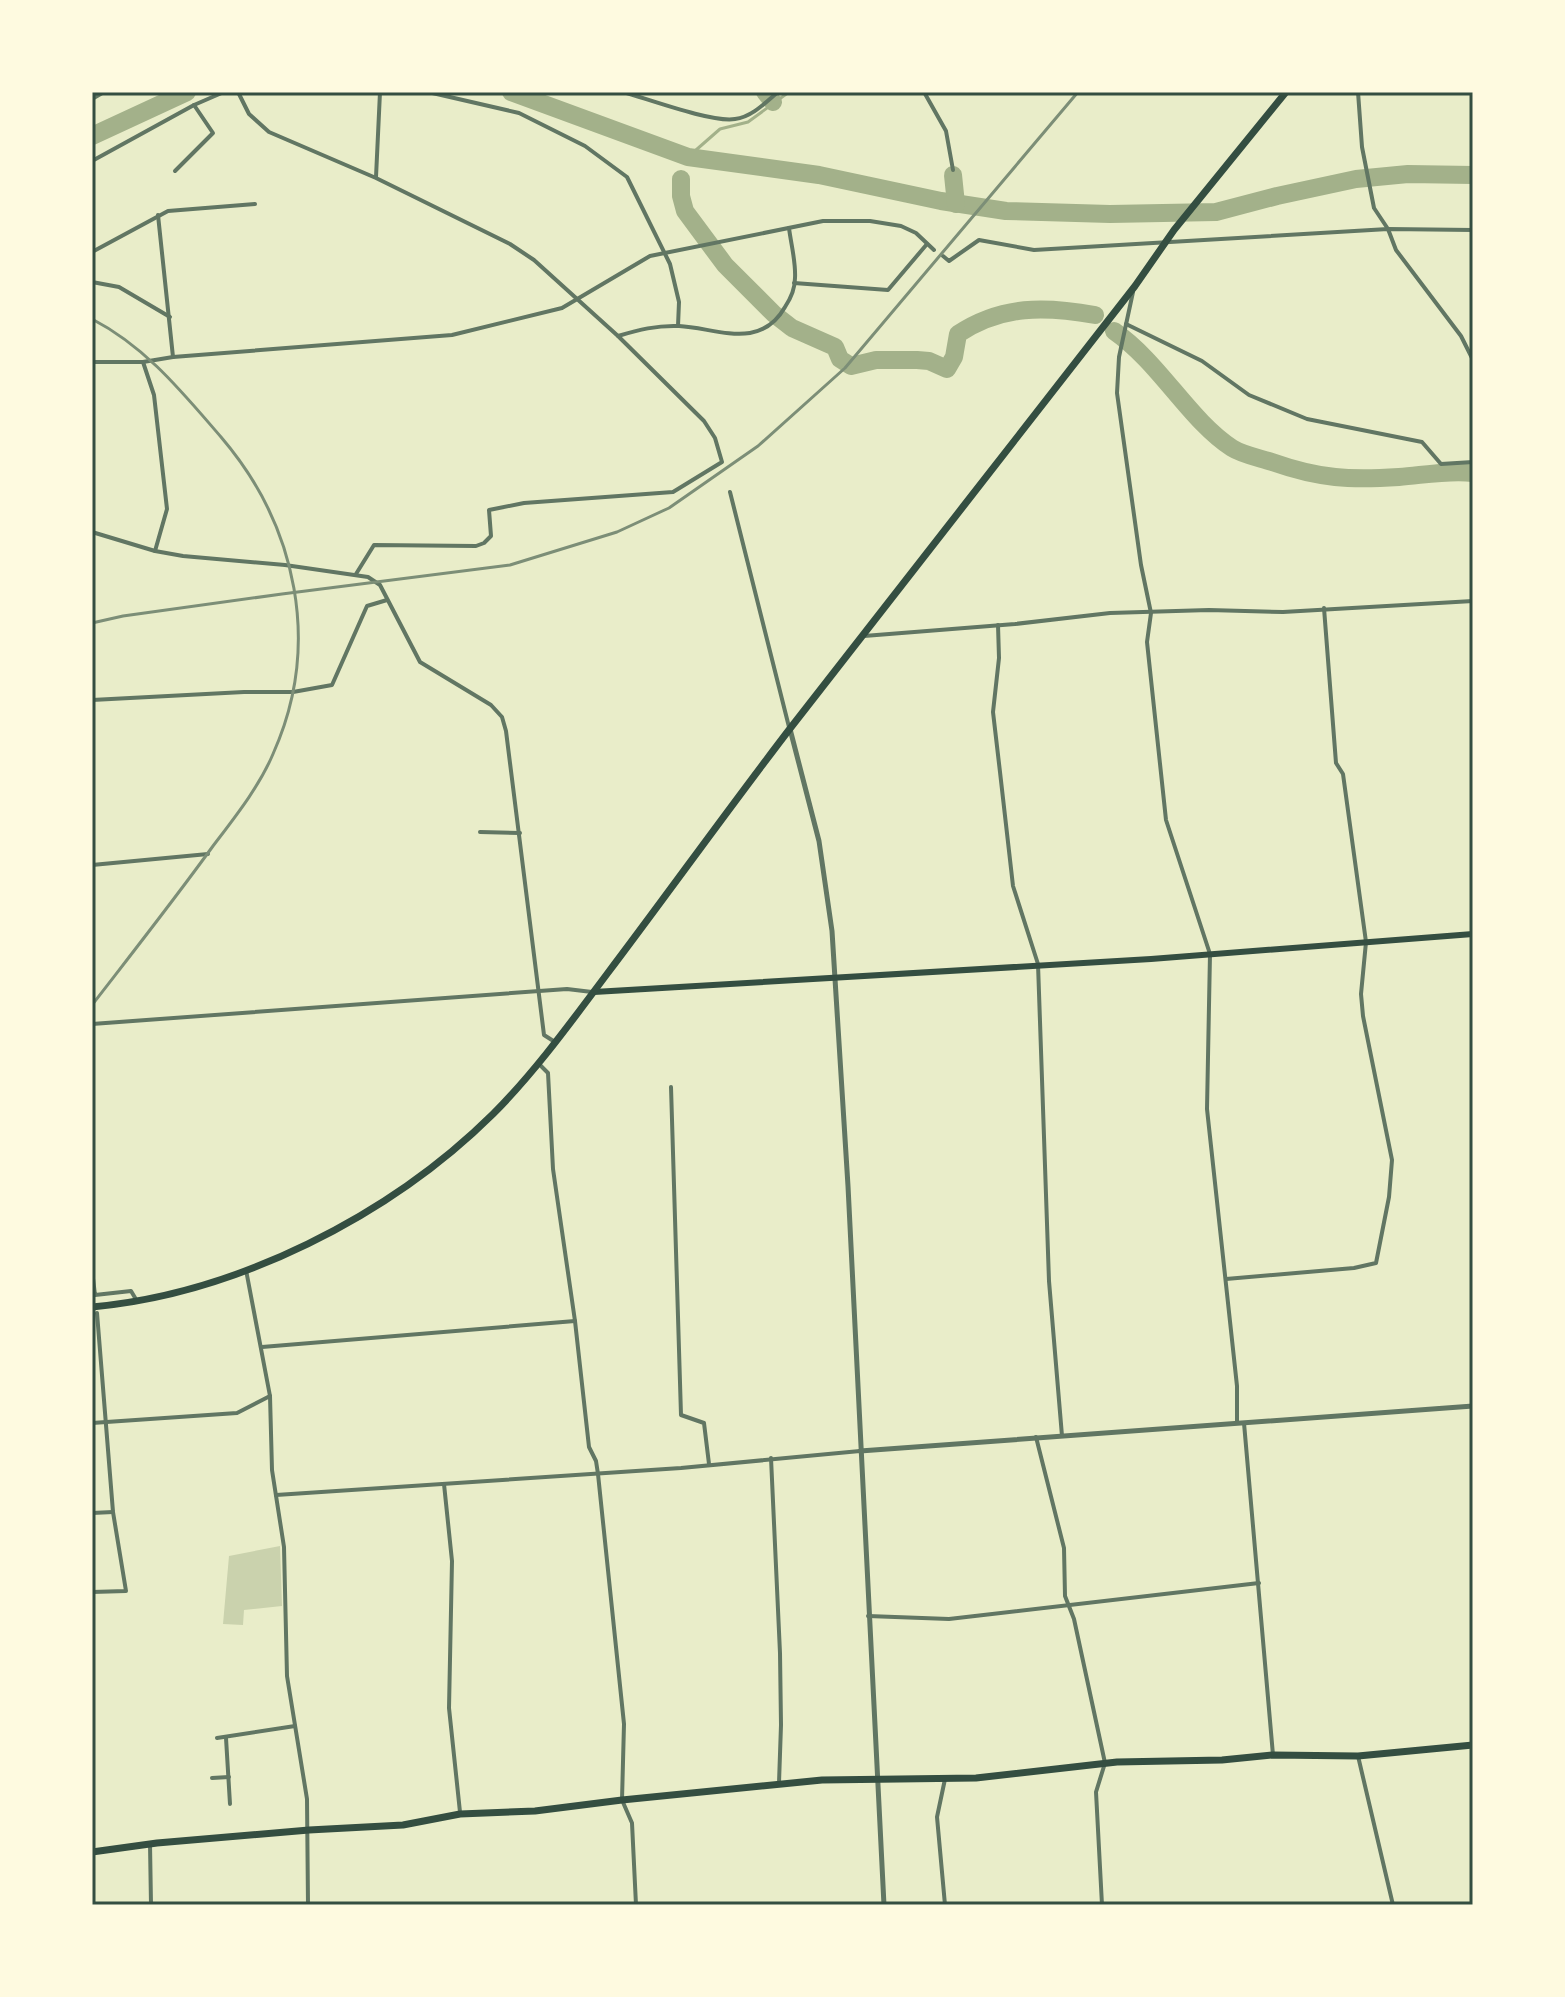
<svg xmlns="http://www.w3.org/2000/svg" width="1565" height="1997" viewBox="0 0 1565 1997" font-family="'Golos Text',sans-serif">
<rect width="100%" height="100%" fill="#e9edc9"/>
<polygon fill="#cad2ad" points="280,1546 282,1606 244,1610 243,1625 223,1624 229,1556"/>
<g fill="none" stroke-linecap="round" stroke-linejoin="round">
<polyline stroke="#a3b18a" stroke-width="3" points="688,157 720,129 748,122 789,92"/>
<g stroke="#a3b18a" stroke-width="18">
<polyline points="511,92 688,157 819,175 941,201 1006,211 1110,214 1216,212 1277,196 1356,179 1408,174 1473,175"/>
<polyline points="765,92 773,102"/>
<polyline points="92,136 187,92"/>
<polyline points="953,175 956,204"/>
<path d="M681,179V196L685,211L725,265L774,314L792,328L835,347L840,359L851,366L876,360H917L929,361L947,369L954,357L958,334C1002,305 1045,306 1095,315"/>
<path d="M1114,331C1160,363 1189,420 1232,448C1243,455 1260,458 1272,462C1320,479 1350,480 1399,477C1424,475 1449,470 1473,473"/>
</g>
<g stroke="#617663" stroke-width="4">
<polyline points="238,92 249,114 269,132 376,178 510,244 534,260 618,336 704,421 715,438 722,462 673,492 524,503 489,510 491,536 484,543 476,546 374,545 356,574"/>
<polyline points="428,92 519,113 585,146 627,177 670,264 679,302 678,326"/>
<path d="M623,92C648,99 713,123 735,119C752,117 766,102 778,92"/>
<polyline points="924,92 946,131 953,170"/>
<polyline points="1358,92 1362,147 1374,208 1388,229 1396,250 1461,336 1473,360"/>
<polyline points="92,99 104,92"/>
<polyline points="92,161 194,105 224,92"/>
<polyline points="175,171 213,133 194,105"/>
<polyline points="376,177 380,92"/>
<polyline points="158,215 173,357"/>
<polyline points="92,252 168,211 255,204"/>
<polyline points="943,256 949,261 979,240 1034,250 1388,229 1473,230"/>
<polyline points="92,282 119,287 170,317"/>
<polyline points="794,283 888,290 927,244"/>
<polyline points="1133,292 1119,357 1117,393 1141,565 1151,613 1147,642 1166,820 1210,954 1207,1109 1237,1386 1237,1423"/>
<polyline points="1126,324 1202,361 1249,395 1307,419 1422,442 1441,464 1473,462"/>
<path d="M618,336C638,330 657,325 679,326C717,328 760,351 785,307C791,298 795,288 795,278C796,262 791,244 789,228"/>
<polyline points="92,362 143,362 173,357 452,335 562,308 650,256 823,221 870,221 901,226 916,233 934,250"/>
<polyline points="143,362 154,395 167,509 155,551"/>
<polyline points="730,492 789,727"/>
<polyline points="92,532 155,551 183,556 285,565 368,577 380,585 420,662 491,705 502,717 506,731 544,1035 555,1042"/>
<polyline points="998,625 999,658 993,712 1000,772 1013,886 1038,964 1049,1281 1062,1436"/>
<polyline points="864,636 1015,624 1110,613 1209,610 1283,612 1473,601"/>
<polyline points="92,700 244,692 293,692 332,685 367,606 387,600"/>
<polyline points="480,832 520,833"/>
<polyline points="92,865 208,854"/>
<polyline points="92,1024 567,989 592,992"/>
<polyline points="539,1064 548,1073 553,1169 575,1321 589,1447 596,1461 598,1474 624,1724 622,1800 632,1823 636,1905"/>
<polyline points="671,1087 681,1415 704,1423 709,1464"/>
<polyline points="92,1270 95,1295 131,1291 137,1301"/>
<polyline points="246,1270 270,1396 272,1470 284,1547 287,1676 307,1799 308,1905"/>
<polyline points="1226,1279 1354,1268 1376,1263 1389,1197 1392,1160 1363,1016 1361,994 1366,942 1343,774 1336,763 1324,608"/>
<polyline points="262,1347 575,1321"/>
<polyline points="92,1423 237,1413 270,1396"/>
<polyline points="1244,1423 1273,1755"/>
<polyline points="1036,1437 1064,1548 1065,1596 1074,1619 1105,1763 1096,1792 1102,1905"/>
<polyline points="771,1458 780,1653 781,1725 779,1783"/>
<polyline points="444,1484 452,1561 449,1708 460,1812"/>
<polyline points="276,1495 681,1468 860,1451"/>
<polyline points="92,1513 113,1512"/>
<polyline points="92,1592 126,1591 113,1512 97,1313"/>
<polyline points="868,1616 949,1619 1259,1583"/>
<polyline points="217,1738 295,1726"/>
<polyline points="226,1738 230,1804"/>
<polyline points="1358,1756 1393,1905"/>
<polyline points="212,1778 229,1777"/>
<polyline points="150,1844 151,1905"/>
<polyline points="945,1905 937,1817 945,1779"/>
</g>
<g stroke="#617663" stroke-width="5">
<polyline points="790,729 819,841 832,931 848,1186 884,1905"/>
<polyline points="860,1451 1473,1406"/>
</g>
<polyline stroke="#344e41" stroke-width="6" points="594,992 1151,959 1473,934"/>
<polyline stroke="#344e41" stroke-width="7" points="92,1852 157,1843 309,1830 403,1825 460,1814 535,1811 622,1800 822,1780 976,1778 1117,1762 1222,1760 1273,1755 1358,1756 1473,1745"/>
<path stroke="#344e41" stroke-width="7" d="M92,1307C236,1294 390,1216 493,1114C535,1072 571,1022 607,974C669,892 729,808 792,726C906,579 1021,433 1135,286L1174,230L1286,92"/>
<g stroke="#7c8e77" stroke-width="3">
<path d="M92,319C146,347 182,392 221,437C297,526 322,645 273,754C259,787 235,817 213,846C174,900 133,952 92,1005"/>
<polyline points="92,623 123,616 282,594 510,565 617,532 669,508 758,446 845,368 1078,92"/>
</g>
</g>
<rect width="1565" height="1997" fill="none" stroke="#fefae0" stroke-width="188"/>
<rect x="94" y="94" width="1377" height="1809" fill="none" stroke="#344e41" stroke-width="3"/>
</svg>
